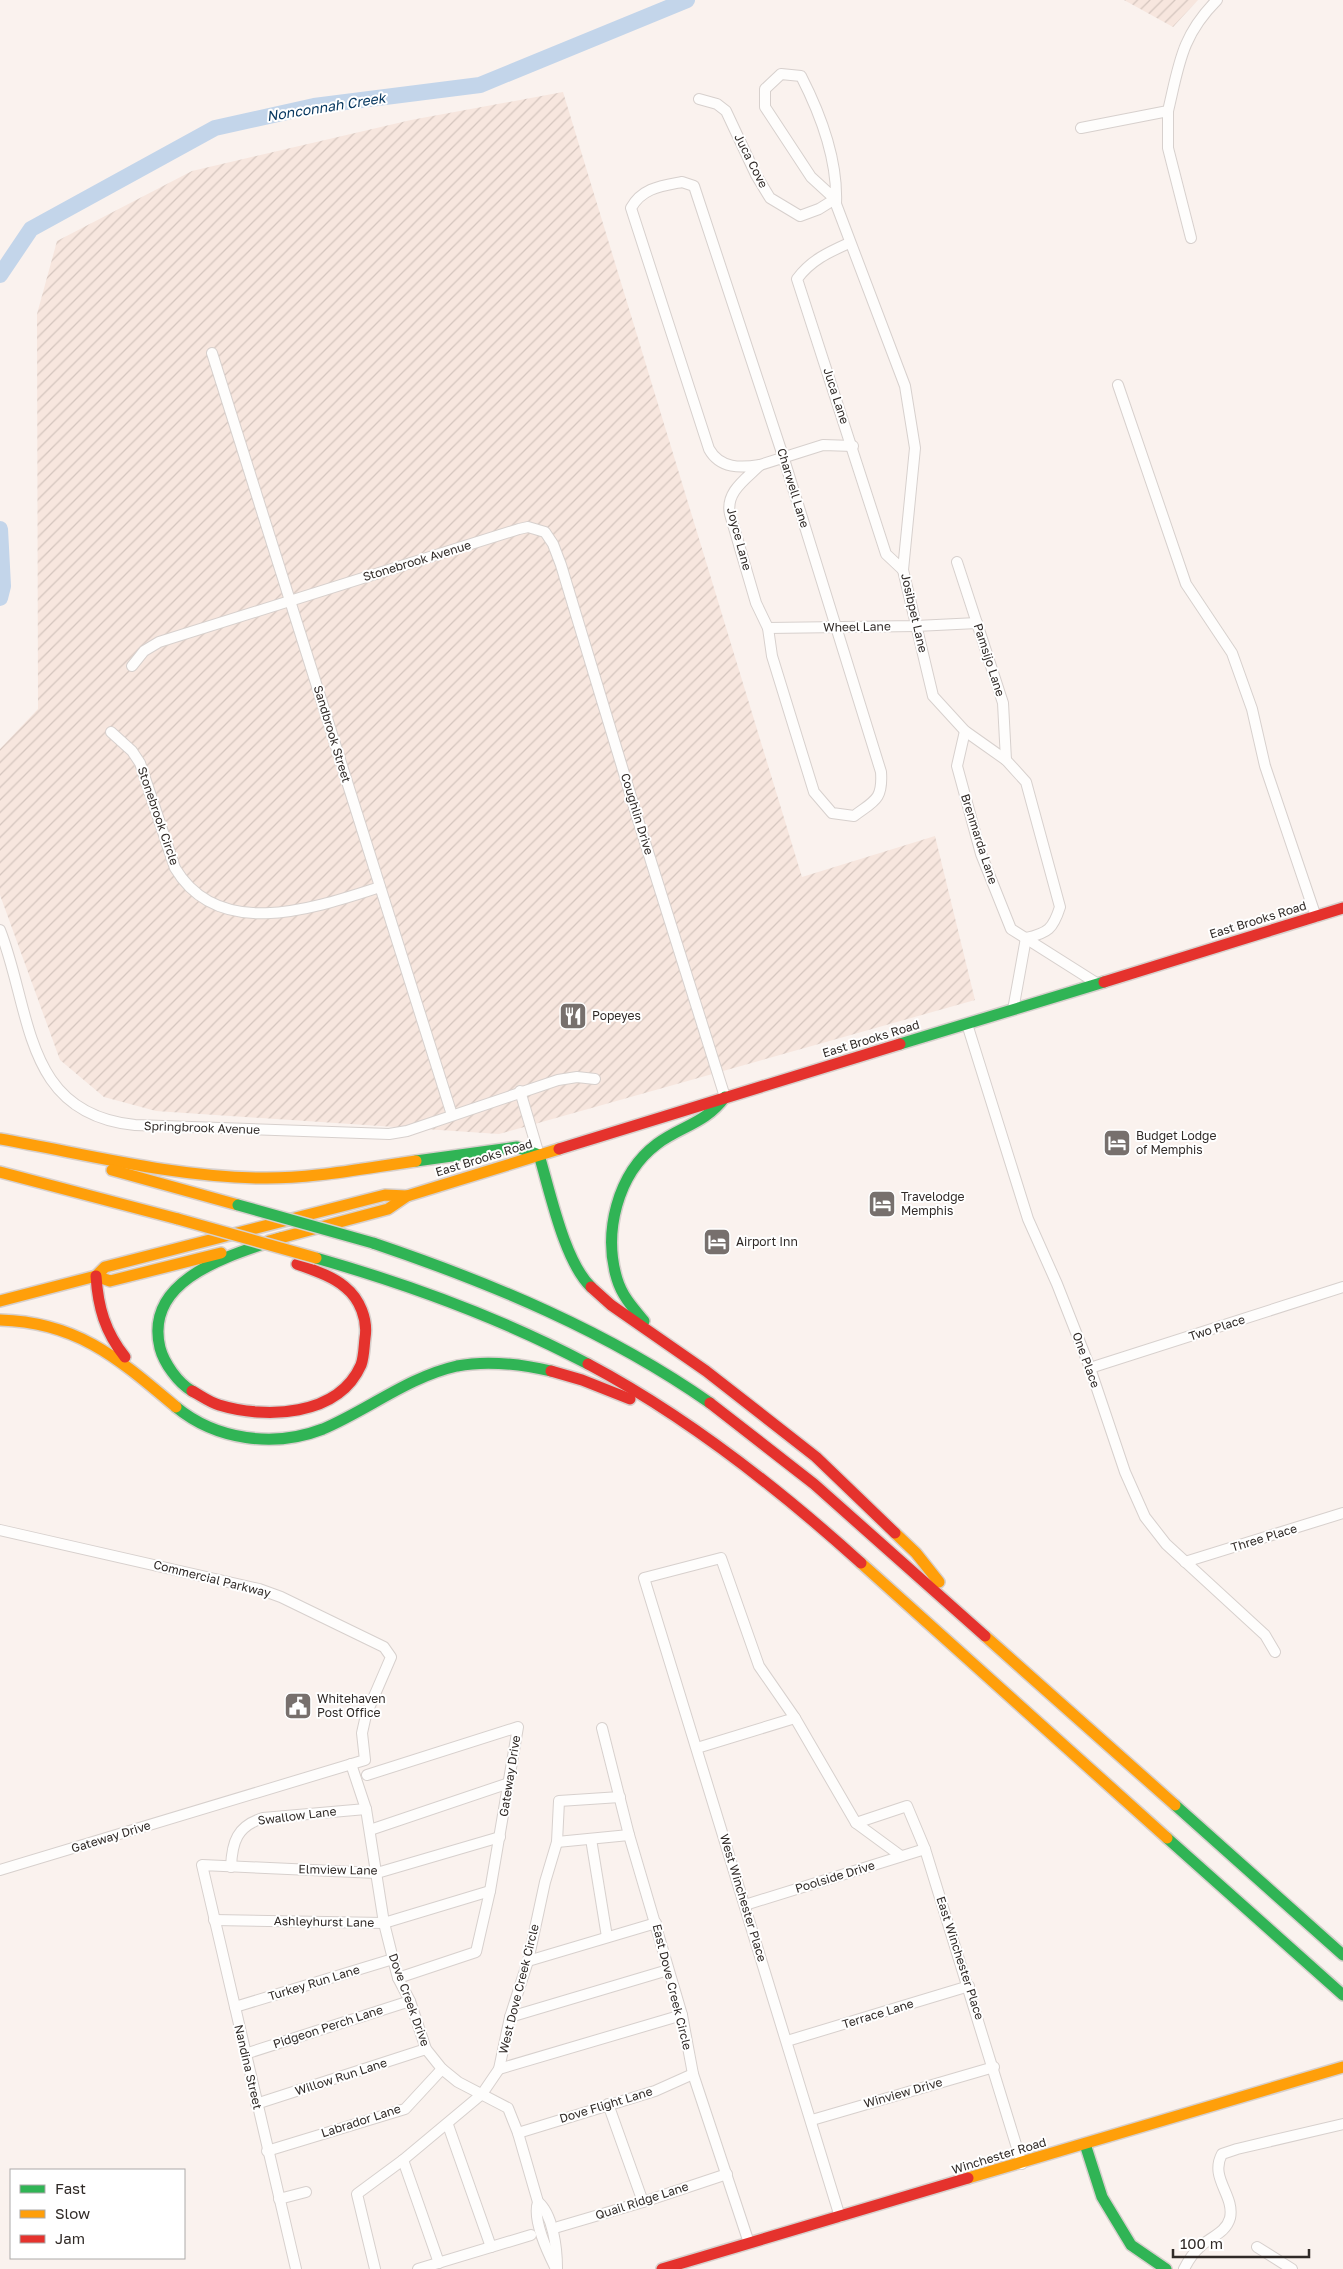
<svg xmlns="http://www.w3.org/2000/svg" width="1343" height="2269" viewBox="0 0 1343 2269" font-family="'Golos Text',sans-serif">
<defs>
<pattern id="industrial-furrows" width="10" height="10" patternUnits="userSpaceOnUse" patternTransform="scale(1.25)"><rect width="10" height="10" fill="#f7e6de"/><path d="M-1 1l2-2M0 10L10 0M9 11l2-2" fill="none" stroke="#d4c5be"/></pattern>
</defs>
<rect width="100%" height="100%" fill="#faf2ee"/>
<g fill="url(#industrial-furrows)">
<polygon points="1124,0 1198,0 1173,27"/>
<polygon points="563,92 802,877 935,836 975,1000 499,1134 156,1111 104,1097 60,1060 0,895 0,749 38,709 37,314 57,241 192,171 411,120"/>
</g>
<g fill="none" stroke-linecap="round" stroke-linejoin="round">
<g stroke="#c3d5ea" stroke-width="16">
<polyline points="0,275 31,229 215,128 314,106 480,85 687,0"/>
<polyline points="0,529 3,586 0,598"/>
</g>
<g stroke="#d7d0cd" stroke-width="12">
<g id="street">
<polyline points="699,99 717,104 726,111 756,175 770,198 800,216 819,209 835,199"/>
<polyline points="1168,111 1168,148 1191,238"/>
<path d="M1081,128L1168,111C1179,65 1181,36 1217,0"/>
<path d="M682,182L694,186L783,456L881,772C883,800 874,801 854,816L832,813L814,792L772,656L768,628L756,603L730,514C725,492 746,479 760,465C741,468 720,469 709,449L631,208C642,188 661,186 682,182Z"/>
<path d="M836,204C838,160 821,115 801,76L781,74L765,89V107L811,177L835,199L836,204L905,386L915,448L903,570L933,696L965,731L1006,760L1026,782L1060,907C1053,929 1048,933 1026,938"/>
<path d="M849,243C829,252 811,260 797,279L886,554L903,570"/>
<polyline points="212,353 452,1115"/>
<polyline points="1118,385 1186,584 1232,653 1252,709 1265,766 1316,917"/>
<polyline points="760,465 823,445 853,446"/>
<polyline points="957,562 1003,703 1006,760"/>
<polyline points="768,628 916,626 977,623"/>
<polyline points="132,666 144,651 159,642 519,529 528,527 545,532 553,544 561,565 639,823 725,1097"/>
<polyline points="965,731 957,766 981,854 1011,929 1098,984"/>
<path d="M111,732L132,751L140,763L175,868C219,942 315,908 380,887"/>
<path d="M0,930C32,1012 23,1114 135,1125L389,1134L407,1131L558,1080L577,1077L595,1079"/>
<polyline points="1013,1010 1026,938"/>
<polyline points="967,1024 1028,1219 1057,1284 1090,1368 1125,1472 1145,1517 1166,1544 1265,1635 1275,1652"/>
<polyline points="520,1091 539,1155"/>
<polyline points="1090,1368 1343,1287"/>
<polyline points="0,1530 259,1589 281,1597 384,1647 391,1657 366,1715 362,1733 365,1760 0,1870"/>
<polyline points="1185,1562 1343,1513"/>
<polyline points="602,1728 629,1835 682,2015 693,2074 749,2243"/>
<polyline points="697,1748 795,1718"/>
<path d="M351,1764L366,1809L384,1923L393,1959L398,1978L410,2001L426,2049L442,2069L458,2082L508,2108L518,2133L538,2202C532,2220 548,2253 556,2269"/>
<polyline points="367,1775 518,1727 490,1891 476,1952 398,1978"/>
<polyline points="856,1823 907,1806 925,1849 1022,2164"/>
<polyline points="370,1830 509,1783"/>
<polyline points="591,1839 607,1937"/>
<polyline points="557,1842 629,1835"/>
<path d="M231,1867C232,1842 237,1826 263,1818L366,1809"/>
<polyline points="745,1905 925,1849"/>
<polyline points="214,1920 384,1923 490,1891"/>
<polyline points="528,1961 656,1923"/>
<polyline points="235,2007 393,1959"/>
<polyline points="510,2017 668,1970"/>
<polyline points="787,2041 969,1986"/>
<polyline points="245,2054 410,2001"/>
<polyline points="499,2069 682,2015"/>
<polyline points="256,2104 426,2049"/>
<polyline points="608,2104 643,2202"/>
<polyline points="812,2120 994,2067"/>
<polyline points="448,2125 491,2247"/>
<polyline points="518,2133 655,2091 693,2074"/>
<polyline points="267,2151 405,2109 442,2069"/>
<polyline points="403,2160 439,2263"/>
<polyline points="279,2199 306,2192"/>
<path d="M538,2202C553,2214 557,2249 557,2268"/>
<polyline points="840,2217 644,1578 721,1558 759,1666 795,1718 856,1823 901,1856"/>
<polyline points="558,2227 643,2202 727,2174"/>
<polyline points="1257,2247 1292,2269"/>
<polyline points="296,2269 202,1865 377,1873 500,1837"/>
<polyline points="375,2269 357,2194 403,2160 482,2094 499,2069 510,2017 528,1961 545,1882 557,1842 559,1801 620,1797"/>
<polyline points="418,2269 531,2235"/>
<path d="M1184,2269C1188,2261 1193,2253 1200,2247C1210,2237 1226,2233 1230,2218C1235,2195 1209,2178 1222,2154L1237,2149L1343,2124"/>
</g>
</g>
<g stroke="#d7d0cd" stroke-width="14">
<g id="fast">
<polyline points="900,1044 1104,982"/>
<path d="M416,1161L517,1147L539,1155C550,1191 564,1261 591,1287"/>
<path d="M373,1243C491,1283 607,1331 710,1403"/>
<path d="M316,1258C411,1285 501,1318 588,1364"/>
<path d="M644,1321C633,1308 622,1296 617,1279C603,1233 617,1174 657,1144C681,1126 705,1124 725,1097"/>
<path d="M192,1391C178,1383 164,1363 160,1348C143,1278 232,1255 281,1238"/>
<path d="M176,1407C216,1440 274,1448 323,1429C368,1410 408,1377 457,1366C488,1360 520,1364 551,1371"/>
<polyline points="1175,1805 1343,1955"/>
<polyline points="1167,1838 1343,1995"/>
<polyline points="1085,2144 1102,2197 1131,2245 1166,2269"/>
</g>
</g>
<g stroke="#d7d0cd" stroke-width="14">
<g id="slow">
<path d="M0,1139C86,1154 173,1177 260,1178C312,1179 365,1168 416,1161"/>
<polyline points="112,1170 238,1205"/>
<polyline points="0,1172 178,1219"/>
<polyline points="269,1241 388,1209 407,1196 559,1149"/>
<polyline points="96,1276 110,1281 221,1253"/>
<polyline points="0,1301 96,1276 105,1267 385,1195 407,1196"/>
<path d="M0,1320C78,1322 119,1359 176,1407"/>
<polyline points="895,1533 916,1553 939,1582"/>
<polyline points="861,1563 1167,1838"/>
<polyline points="985,1636 1175,1805"/>
<polyline points="968,2178 1343,2067"/>
</g>
</g>
<g stroke="#d7d0cd" stroke-width="14">
<g id="jam">
<polyline points="1104,982 1343,908"/>
<polyline points="559,1149 900,1044"/>
<path d="M96,1276C98,1307 105,1332 125,1357"/>
<polyline points="591,1287 611,1305 706,1371 816,1457 895,1533"/>
<path d="M588,1364C688,1417 778,1488 861,1563"/>
<polyline points="551,1371 582,1380 630,1399"/>
<path d="M192,1391C200,1395 209,1402 219,1405C265,1419 338,1417 361,1365C364,1357 364,1346 365,1338C368,1320 360,1299 345,1287C332,1276 313,1270 297,1264"/>
<polyline points="710,1403 814,1484 985,1636"/>
<polyline points="662,2269 968,2178"/>
</g>
</g>
<use href="#street" stroke="#fefdfc" stroke-width="10"/>
<use href="#fast" stroke="#30b455" stroke-width="11"/>
<use href="#slow" stroke="#ff9f0a" stroke-width="11"/>
<use href="#jam" stroke="#e5322d" stroke-width="11"/>
<g stroke="#d7d0cd" stroke-width="14" stroke-linecap="butt">
<polyline id="fast-bridge" points="238,1205 373,1243"/>
</g>
<g stroke="#d7d0cd" stroke-width="14" stroke-linecap="butt">
<polyline id="slow-bridge" points="178,1219 316,1258"/>
</g>
<use href="#fast-bridge" stroke="#30b455" stroke-width="11"/>
<use href="#slow-bridge" stroke="#ff9f0a" stroke-width="11"/>
</g>
<defs>
<g id="restaurant-square" transform="scale(1.4375)"><rect x="-9" y="-9" width="18" height="18" rx="4" fill="#77706d" stroke="#fff"/><path d="M-5-6h1v4h1v-4h1v4h1v-4h1v5L-1.5 .5V6h-2V.5L-5-1ZM5-6V6H3V1.5H1.5Q1.5-4 5-6Z" fill="#fff"/></g>
<g id="hotel-square" transform="scale(1.4375)"><rect x="-9" y="-9" width="18" height="18" rx="4" fill="#77706d" stroke="#fff"/><path d="M-6-4.5h1.5V1H6V5H4.5V3h-9V5H-6ZM-4 0a1.8 1.8 0 1 1 3.6 0ZM.5 0V-2.5h3Q6-2.5 6 0Z" fill="#fff"/></g>
<g id="civic-square" transform="scale(1.4375)"><rect x="-9" y="-9" width="18" height="18" rx="4" fill="#77706d" stroke="#fff"/><path d="M-.6-6.5H3V-4.5H.6V-3L4-1V1h2V6H-6V1h2V-1L-.6-3ZM-1.2 2.5V6h2.4V2.5Z" fill="#fff"/></g>
</defs>
<g fill-rule="evenodd">
<use href="#restaurant-square" x="573" y="1016"/>
<use href="#hotel-square" x="1117" y="1143"/>
<use href="#hotel-square" x="882" y="1204"/>
<use href="#hotel-square" x="717" y="1242"/>
<use href="#civic-square" x="298" y="1706"/>
</g>
<g text-anchor="middle" stroke-width="4" stroke-linejoin="round" paint-order="stroke">
<g font-size="12" fill="#302a27" stroke="#fff">
<text transform="translate(751 161) rotate(63)" y="4">Juca Cove</text>
<text transform="translate(836 396) rotate(72)" y="4">Juca Lane</text>
<text transform="translate(793 488) rotate(73)" y="4">Charwell Lane</text>
<text transform="translate(739 539) rotate(75)" y="4">Joyce Lane</text>
<text transform="translate(417 561) rotate(-17)" y="4">Stonebrook Avenue</text>
<text transform="translate(914 613) rotate(77)" y="4">Josibpet Lane</text>
<text transform="translate(857 627) rotate(-1)" y="4">Wheel Lane</text>
<text transform="translate(989 660) rotate(72)" y="4">Pamsijo Lane</text>
<text transform="translate(332 734) rotate(73)" y="4">Sandbrook Street</text>
<text transform="translate(637 814) rotate(73)" y="4">Coughlin Drive</text>
<text transform="translate(158 816) rotate(71)" y="4">Stonebrook Circle</text>
<text transform="translate(979 839) rotate(72)" y="4">Brenmarda Lane</text>
<text transform="translate(1258 920) rotate(-17)" y="4">East Brooks Road</text>
<text transform="translate(871 1039) rotate(-17)" y="4">East Brooks Road</text>
<text transform="translate(202 1128) rotate(2)" y="4">Springbrook Avenue</text>
<text transform="translate(484 1158) rotate(-17)" y="4">East Brooks Road</text>
<text transform="translate(1217 1328) rotate(-18)" y="4">Two Place</text>
<text transform="translate(1086 1360) rotate(70)" y="4">One Place</text>
<text transform="translate(1264 1538) rotate(-17)" y="4">Three Place</text>
<text transform="translate(212 1579) rotate(14)" y="4">Commercial Parkway</text>
<text transform="translate(510 1776) rotate(-81)" y="4">Gateway Drive</text>
<text transform="translate(297 1816) rotate(-7)" y="4">Swallow Lane</text>
<text transform="translate(111 1837) rotate(-17)" y="4">Gateway Drive</text>
<text transform="translate(338 1870) rotate(1)" y="4">Elmview Lane</text>
<text transform="translate(835 1877) rotate(-17)" y="4">Poolside Drive</text>
<text transform="translate(743 1898) rotate(73)" y="4">West Winchester Place</text>
<text transform="translate(324 1922) rotate(1)" y="4">Ashleyhurst Lane</text>
<text transform="translate(960 1958) rotate(72)" y="4">East Winchester Place</text>
<text transform="translate(314 1983) rotate(-17)" y="4">Turkey Run Lane</text>
<text transform="translate(672 1987) rotate(76)" y="4">East Dove Creek Circle</text>
<text transform="translate(519 1989) rotate(-76)" y="4">West Dove Creek Circle</text>
<text transform="translate(409 2000) rotate(70)" y="4">Dove Creek Drive</text>
<text transform="translate(878 2014) rotate(-17)" y="4">Terrace Lane</text>
<text transform="translate(328 2027) rotate(-18)" y="4">Pidgeon Perch Lane</text>
<text transform="translate(248 2067) rotate(77)" y="4">Nandina Street</text>
<text transform="translate(341 2077) rotate(-18)" y="4">Willow Run Lane</text>
<text transform="translate(903 2093) rotate(-16)" y="4">Winview Drive</text>
<text transform="translate(606 2105) rotate(-17)" y="4">Dove Flight Lane</text>
<text transform="translate(361 2121) rotate(-18)" y="4">Labrador Lane</text>
<text transform="translate(999 2156) rotate(-17)" y="4">Winchester Road</text>
<text transform="translate(642 2201) rotate(-18)" y="4">Quail Ridge Lane</text>
</g>
<g font-size="12" fill="#302a27" stroke="#fff" text-anchor="start">
<text x="592" y="1020">Popeyes</text>
<text x="1136" y="1140">Budget Lodge<tspan x="1136" dy="14">of Memphis</tspan></text>
<text x="901" y="1201">Travelodge<tspan x="901" dy="14">Memphis</tspan></text>
<text x="736" y="1246">Airport Inn</text>
<text x="317" y="1703">Whitehaven<tspan x="317" dy="14">Post Office</tspan></text>
</g>
<g font-size="14" font-style="italic" fill="#083860" stroke="#fff">
<text transform="translate(326 107) rotate(-9)" y="5">Nonconnah Creek</text>
</g>
</g>
<rect x="10" y="2169" width="175" height="90" fill="#ffffff" stroke="#acaaa9"/>
<rect x="20" y="2185" width="25" height="8" fill="#30b455" stroke="#acaaa9"/>
<text x="55" y="2194" font-size="15" fill="#302a27">Fast</text>
<rect x="20" y="2210" width="25" height="8" fill="#ff9f0a" stroke="#acaaa9"/>
<text x="55" y="2219" font-size="15" fill="#302a27">Slow</text>
<rect x="20" y="2235" width="25" height="8" fill="#e5322d" stroke="#acaaa9"/>
<text x="55" y="2244" font-size="15" fill="#302a27">Jam</text>
<path d="M1173 2249v8h136v-8" fill="none" stroke="#302a27" stroke-width="2.5"/>
<text x="1180" y="2249" font-size="15" fill="#302a27" stroke="#ffffff" stroke-width="4" paint-order="stroke">100 m</text>
</svg>
